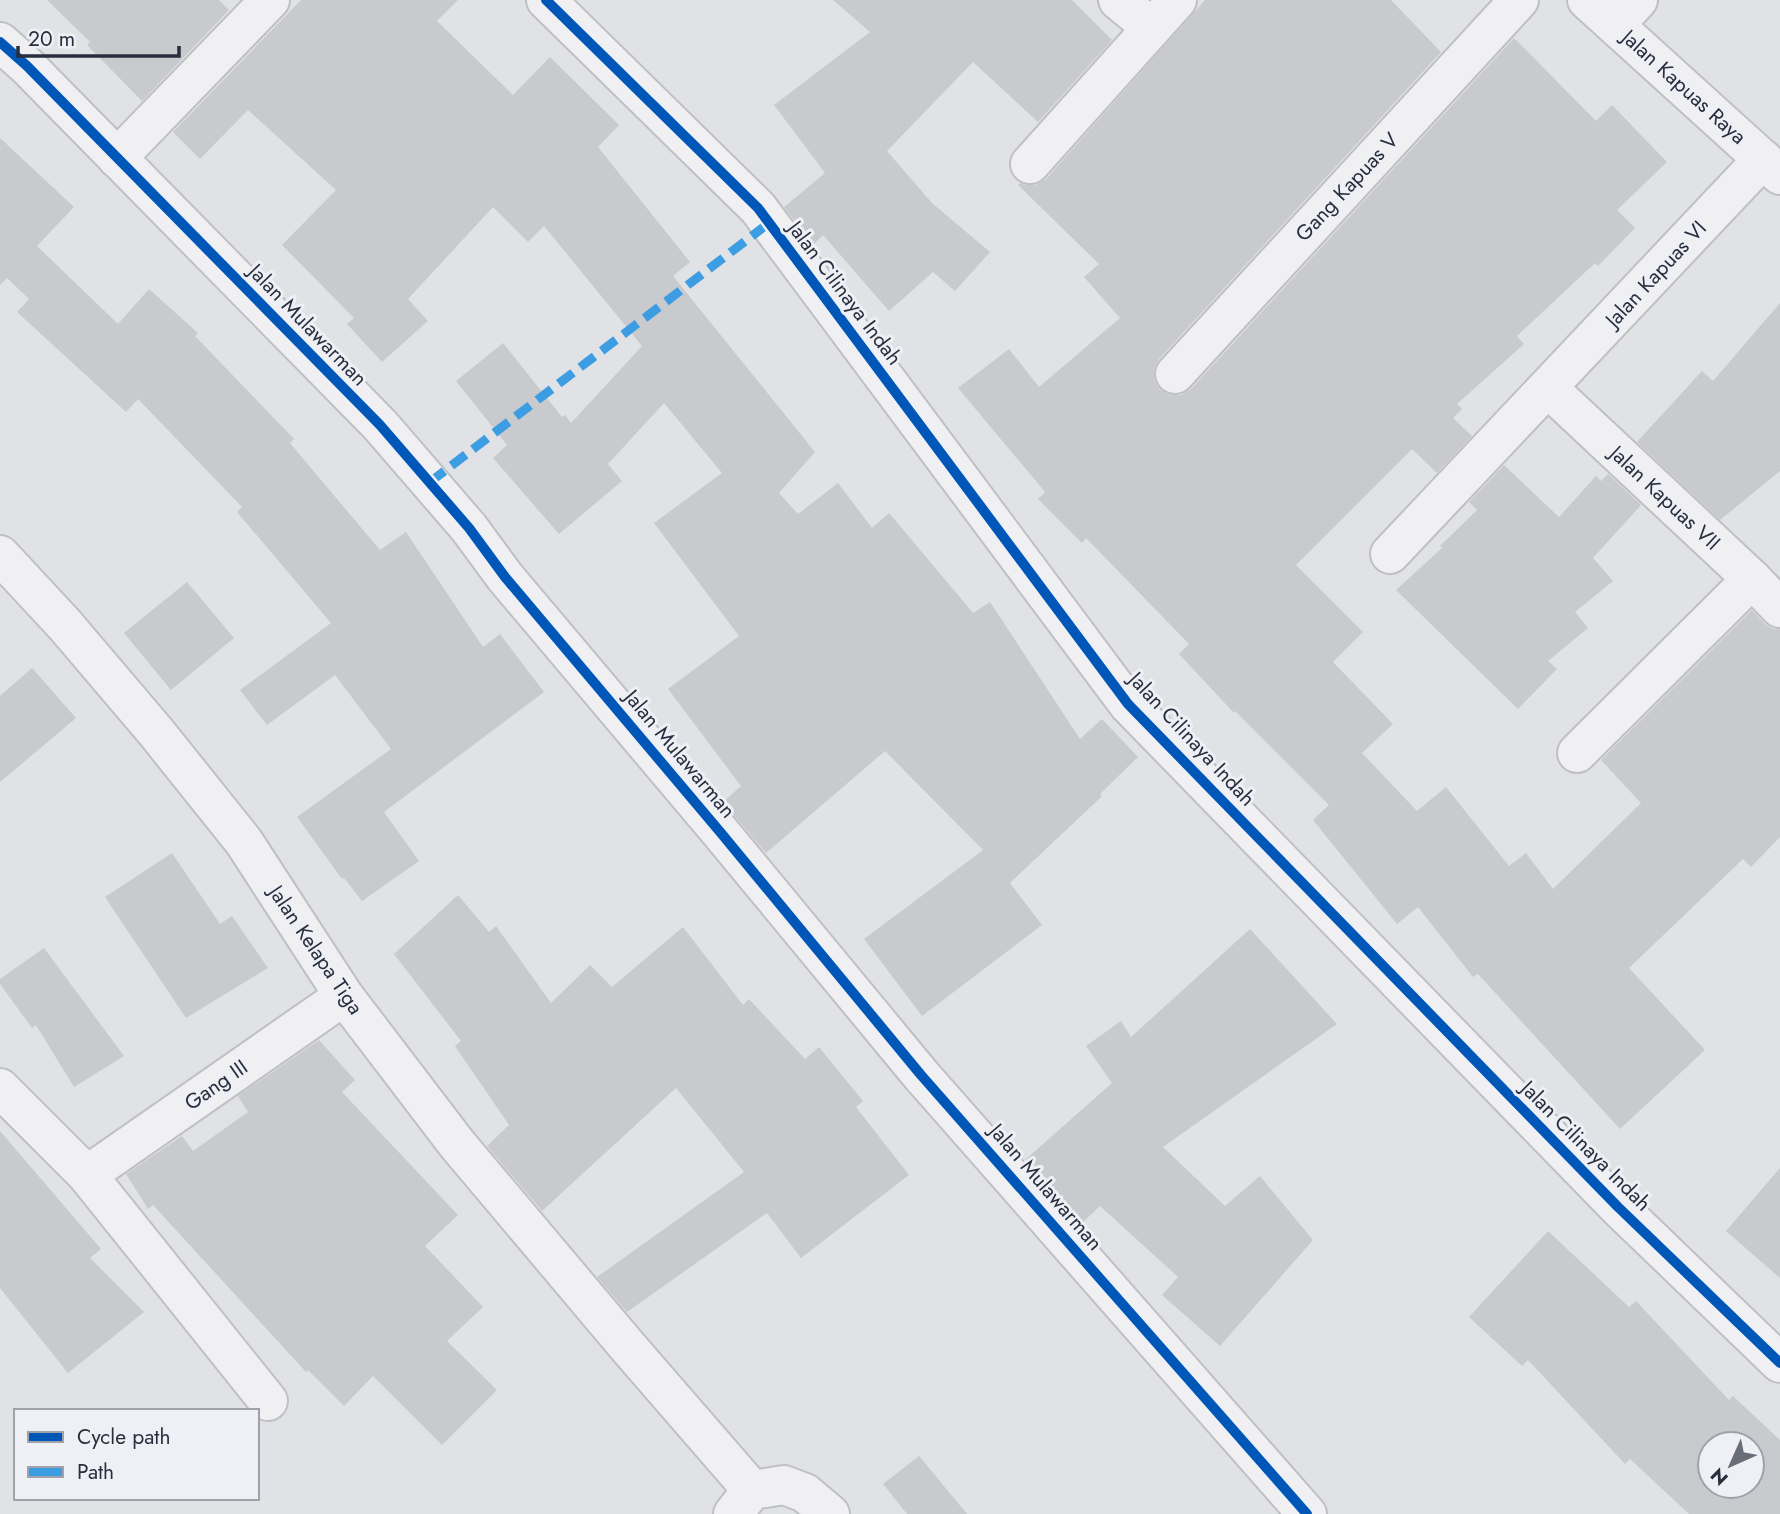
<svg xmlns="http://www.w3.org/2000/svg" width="1780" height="1514" viewBox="0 0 1780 1514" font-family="Jost,sans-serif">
<rect width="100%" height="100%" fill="#e1e2e5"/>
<g fill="#c9cacd" fill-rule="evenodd">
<polygon points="47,0 219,0 229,10 142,101 87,45 90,42"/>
<polygon points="301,0 458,0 437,21 513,95 550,57 619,125 598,147 690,262 673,276 815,452 779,493 798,514 838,483 872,528 889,513 973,613 990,602 1080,739 1102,719 1138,757 1100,794 1102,796 1098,800 1010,883 1042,925 922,1016 864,939 983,850 885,751 766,853 723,802 741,786 668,689 739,636 654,523 722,473 664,403 608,464 622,481 559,534 493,458 507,445 456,381 503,343 562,417 565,415 571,423 642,346 544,226 528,242 493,207 408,299 428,321 382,362 347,324 354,318 282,245 336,190 248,110 200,159 173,132"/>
<polygon points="833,0 1072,0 1112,40 1038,122 973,62 887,151 932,203 990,252 955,291 933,272 889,311 823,235 813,245 784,207 825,173 774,105 870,32"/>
<polygon points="1205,0 1391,0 1441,52 1159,359 1154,369 1154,380 1160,390 1170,395 1181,395 1191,389 1514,38 1596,121 1612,105 1667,162 1617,210 1635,228 1598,266 1595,263 1517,336 1524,344 1457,404 1462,409 1453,418 1472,436 1437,473 1412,449 1296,565 1363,632 1333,662 1393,724 1362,753 1417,811 1446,787 1509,866 1526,853 1553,889 1641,803 1601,760 1752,610 1765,624 1773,629 1780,629 1780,837 1751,867 1743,859 1629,968 1705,1050 1620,1129 1478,974 1473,977 1418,907 1397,924 1313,820 1329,805 1235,711 1234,713 1179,654 1189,644 1086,538 1082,543 1038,499 1045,492 958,388 1009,349 1039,387 1120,318 1084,277 1099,264 1018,185 1020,183 1026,185 1036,185 1046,179"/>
<polygon points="0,138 74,207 37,246 118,324 149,289 198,333 195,336 294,439 290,443 380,550 406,532 483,647 500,634 544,692 384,812 419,861 362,901 344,878 342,879 297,817 391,749 335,675 267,725 240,690 331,623 237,512 242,507 138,399 126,412 17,312 29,299 7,278 0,285"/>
<polygon points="1780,303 1780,471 1720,520 1637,442 1702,371 1713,381"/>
<polygon points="1504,465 1559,517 1596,476 1601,481 1608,474 1641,505 1593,558 1613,581 1575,612 1588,628 1548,661 1557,669 1518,709 1396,590 1442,548 1440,546 1477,510 1469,502"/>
<polygon points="187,582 234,638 171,690 124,633"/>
<polygon points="32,668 76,718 0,782 0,696"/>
<polygon points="172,853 220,924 232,916 268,968 186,1018 105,897"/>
<polygon points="458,895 489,932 496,926 551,1003 590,965 612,987 683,927 743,1005 749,999 805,1059 819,1047 863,1101 856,1107 909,1175 801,1258 767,1213 627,1312 597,1277 744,1172 676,1088 542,1211 487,1146 509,1125 455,1046 461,1041 394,954"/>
<polygon points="1250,929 1337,1024 1163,1147 1225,1206 1260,1176 1313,1240 1220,1346 1162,1295 1178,1277 1100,1206 1081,1224 1025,1160 1112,1083 1086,1046 1121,1021 1131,1037"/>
<polygon points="44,948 124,1056 74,1087 36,1025 32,1028 0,984 0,979"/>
<polygon points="319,1040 355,1080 342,1092 458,1215 425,1246 483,1307 447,1341 497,1390 442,1445 373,1376 344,1406 308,1370 306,1372 153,1205 148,1209 126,1174 182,1136 193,1151 248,1112 238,1096"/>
<polygon points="0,1131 101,1249 90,1258 144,1312 68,1373 0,1288"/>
<polygon points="1780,1168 1780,1278 1726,1231"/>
<path d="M1548,1231L1629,1307L1636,1301L1729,1400L1733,1396L1780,1440V1514H1689L1630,1459L1625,1464L1528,1360L1522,1366L1469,1317ZM1710,1444H1752V1486H1710Z"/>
<polygon points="919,1456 967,1514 907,1514 883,1484"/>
</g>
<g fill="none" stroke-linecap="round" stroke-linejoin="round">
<g stroke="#bfc0c3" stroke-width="42">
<g id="minor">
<polyline points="546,0 758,208 1128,704 1618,1207 1780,1363"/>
<polyline points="1118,0 1152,28"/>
<polyline points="1587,0 1780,175"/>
<polyline points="1615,25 1638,0"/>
<polyline points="0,42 27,66 380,425 469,528 505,577 721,833 921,1075 1307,1514"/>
<polyline points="117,158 270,0"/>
<polyline points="1030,164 1177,0"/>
<polyline points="1175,374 1519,0"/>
<polyline points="1548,388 1752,579 1780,608"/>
<polyline points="1390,554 1763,159"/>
<polyline points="0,555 65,625 156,732 244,842 344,996 457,1144 628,1347 752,1490"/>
<polyline points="1577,753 1752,579"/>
<polyline points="0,1088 87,1175 268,1401"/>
<polyline points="87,1175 344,996"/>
<polyline points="733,1514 752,1490 784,1485 805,1493 830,1514"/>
</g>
</g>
<use href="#minor" stroke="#f0f0f2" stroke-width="38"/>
<polyline stroke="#3d9de3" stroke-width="9" stroke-dasharray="18 9" stroke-linecap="butt" points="430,482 769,223"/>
<g stroke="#eef0f5" stroke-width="15">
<g id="cycleway">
<polyline points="546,0 758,208 1128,704 1618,1207 1780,1363"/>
<polyline points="0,42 27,66 380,425 469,528 505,577 721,833 921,1075 1307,1514"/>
</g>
</g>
<use href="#cycleway" stroke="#0057b8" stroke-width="10"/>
</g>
<g text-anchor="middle" stroke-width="6" stroke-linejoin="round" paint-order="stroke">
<g font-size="21" fill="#292e3d" stroke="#eef0f5">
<text transform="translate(1684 87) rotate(42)" y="7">Jalan Kapuas Raya</text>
<text transform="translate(1347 187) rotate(-47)" y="7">Gang Kapuas V</text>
<text transform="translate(1656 274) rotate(-47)" y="7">Jalan Kapuas VI</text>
<text transform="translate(845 293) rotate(53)" y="7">Jalan Cilinaya Indah</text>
<text transform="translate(308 325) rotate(46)" y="7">Jalan Mulawarman</text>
<text transform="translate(1665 498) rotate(43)" y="7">Jalan Kapuas VII</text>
<text transform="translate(1192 739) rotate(47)" y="7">Jalan Cilinaya Indah</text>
<text transform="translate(680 754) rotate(50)" y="7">Jalan Mulawarman</text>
<text transform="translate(316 950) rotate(56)" y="7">Jalan Kelapa Tiga</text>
<text transform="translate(216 1085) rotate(-35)" y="7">Gang III</text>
<text transform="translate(1586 1146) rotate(45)" y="7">Jalan Cilinaya Indah</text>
<text transform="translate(1046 1187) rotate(49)" y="7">Jalan Mulawarman</text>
</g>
</g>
<rect x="14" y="1409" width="245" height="91" fill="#eef0f5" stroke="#9fa2ab" stroke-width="2"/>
<rect x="28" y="1432" width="35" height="10" fill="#0057b8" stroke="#9fa2ab" stroke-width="2"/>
<text x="77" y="1444" font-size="21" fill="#292e3d">Cycle path</text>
<rect x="28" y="1467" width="35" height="10" fill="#3d9de3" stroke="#9fa2ab" stroke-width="2"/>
<text x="77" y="1479" font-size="21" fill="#292e3d">Path</text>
<g transform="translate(1731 1465) rotate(225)"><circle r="33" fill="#eef0f5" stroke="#9fa2ab" stroke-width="2"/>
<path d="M0-5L12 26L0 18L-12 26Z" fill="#696d78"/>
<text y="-10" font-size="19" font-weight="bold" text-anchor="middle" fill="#292e3d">N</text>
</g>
<path d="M18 46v10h161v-10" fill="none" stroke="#292e3d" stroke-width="3.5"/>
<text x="28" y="46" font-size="21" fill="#292e3d" stroke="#eef0f5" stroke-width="5" paint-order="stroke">20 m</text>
</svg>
